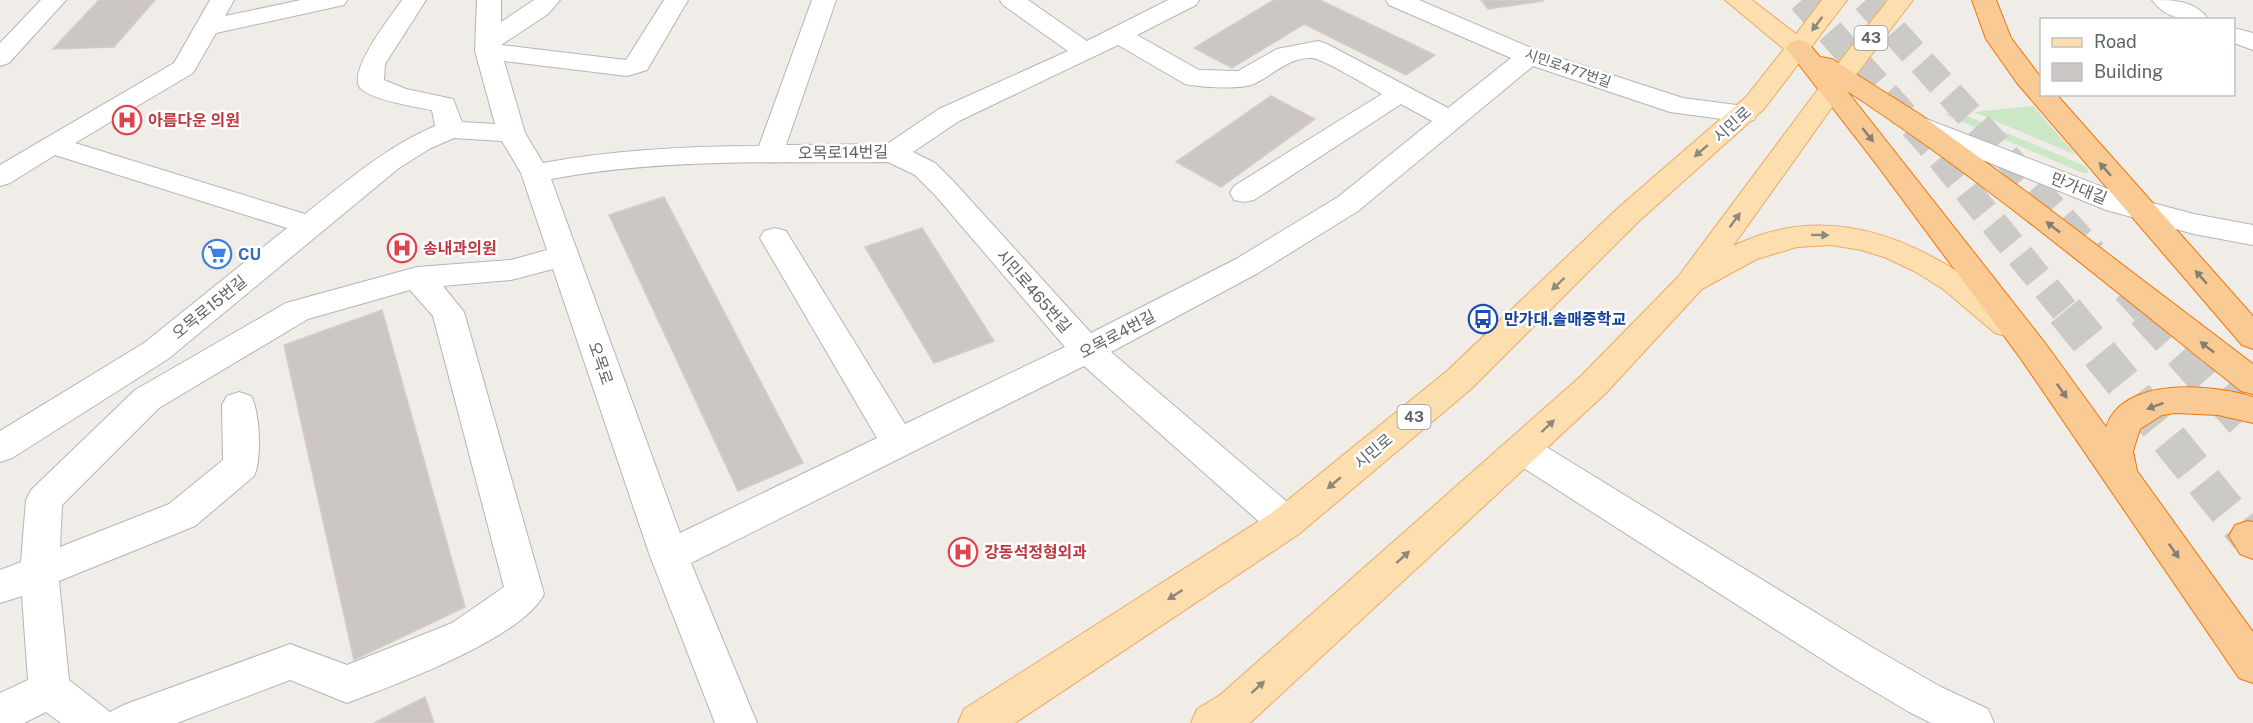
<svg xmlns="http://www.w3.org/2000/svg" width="2253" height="723" viewBox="0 0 2253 723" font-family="'Public Sans','Noto Sans KR',sans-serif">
<rect width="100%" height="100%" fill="#f0ece7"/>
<g fill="#cce7c5">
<polygon points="2033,106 2076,155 1974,112"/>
<polygon points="1960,113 2085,166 2089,173 2083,173 1944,114"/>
</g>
<g fill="#ccc7c4" stroke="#d5cdc5" stroke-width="1.5">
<polygon points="99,0 155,0 114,47 53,49"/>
<polygon points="1274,0 1320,0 1435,55 1406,75 1304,24 1232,68 1194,48"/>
<polygon points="1481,0 1543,0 1543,1 1488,9"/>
<polygon points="1271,96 1315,119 1221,187 1176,162"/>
<polygon points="664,197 803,463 738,491 609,215"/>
<polygon points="922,228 994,341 934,363 865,247"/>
<polygon points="382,310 465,607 354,660 284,345"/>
<polygon points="425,697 434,723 374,723"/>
</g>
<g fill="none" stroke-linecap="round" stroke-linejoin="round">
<g stroke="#cccac7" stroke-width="28" stroke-dasharray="28 14" stroke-linecap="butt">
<polyline points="1802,0 1932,147 2066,312"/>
<polyline points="1866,0 2093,253"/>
<polyline points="2126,290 2146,312"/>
</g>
<g stroke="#cccac7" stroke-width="37" stroke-dasharray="37 18" stroke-linecap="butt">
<polyline points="2065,311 2248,536"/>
<polyline points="2145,311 2253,431"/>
</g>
<g stroke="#b2b6b9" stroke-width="2">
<g id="minor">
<polygon points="41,0 66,0 9,63 0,66 0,43"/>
<path d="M210,0H234L225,16L301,0H347L344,5L216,33L193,73L75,143L305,214C347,181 386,147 435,126L432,110C415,107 373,100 361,89C345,73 392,15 402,0H426L385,64L384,80L406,89L453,99L462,122L495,124L475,51L477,0H501V22L534,0H560L548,14L501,45L626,60L664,0H688L647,70L627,76L504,61L525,133L543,163C614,150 686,146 759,146L812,0H836L786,145L887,144L939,109L1068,51L1003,5L1000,0H1028L1087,41L1168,0H1199L1196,5L1137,35L1199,70L1238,71L1277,49L1318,41L1327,44L1448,108L1511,58L1389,5L1386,0H1419L1538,51L1683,98L1744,106L1754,108L1757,114L1754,120L1744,122L1670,112L1533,66L1358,211L1258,273L1111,352L1299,512L1304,523L1299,534L1286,538L1273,534L1084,366L691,563L757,723H715L650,556L553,269L511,280L443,286L464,312L544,594C523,638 394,685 347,703L290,680L177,723H61L46,712L24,723H0V693L28,680L22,596L0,603V570L21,562L26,500L31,490L135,390L286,303L417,267L511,260L547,250L521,173L502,141L454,138L429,149L399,168L168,359L12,458L0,462V431L144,343L287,228L55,155L10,183L0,186V165L174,63ZM1118,45L1185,84C1200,87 1239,90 1254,84C1273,75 1289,57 1312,58C1322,58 1369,87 1382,94L1234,186L1230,193L1234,200L1244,202L1254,200L1401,104L1432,121L1338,197L1236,259L1091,333L955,183L935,163L913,152L959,121ZM888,162L915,175L935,195L1065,347L905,424L786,231L775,228L764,231L760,238L877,438L680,533L551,179C662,158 776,163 888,162ZM410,290L433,316L504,587L452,623L347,665L290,644L126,704L110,712L69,680L59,581L195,526L254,476C262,460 260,412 251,396L239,392L227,396L222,405L223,460L169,504L60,547L62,505L159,408L308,319Z"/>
<path d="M2152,0C2173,0 2195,0 2209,20C2187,20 2166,20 2152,0Z"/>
<polygon points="2234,28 2253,33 2253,50 2234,43"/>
<polygon points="1911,113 2126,196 2194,214 2253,225 2253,245 2194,234 2106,210 1901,127 1897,121 1901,115"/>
<polygon points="1523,436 1535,440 1870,646 1939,686 1988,709 1994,723 1931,723 1909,712 1842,672 1511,460 1505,450 1511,440"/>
</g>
</g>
<g stroke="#eea862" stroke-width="2">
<g id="major">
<polygon points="1725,0 1752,0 1796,34 1822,0 1847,0 1764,109 1638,222 1471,389 1299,534 1015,723 958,723 964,709 1273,512 1447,371 1618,208 1746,97 1784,49"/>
<path d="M1888,0H1913L1840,96L1733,246C1838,195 1937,247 2017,317L2022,325L2017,333L2006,336L1995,333L1943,289L1914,271L1884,257L1861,250L1831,245L1797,247L1757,259L1702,289L1605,394L1250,723H1191L1197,709L1220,695L1581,376L1678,277L1822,84Z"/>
</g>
</g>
<g stroke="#f17406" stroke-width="2">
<g id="highway">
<polygon points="1972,0 1996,0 2011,38 2042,79 2042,94 2056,94 2253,316 2253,349 2242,345 2017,83 1986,39"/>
<path d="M1799,40L1808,43L1820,57L1832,59L1921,115L2032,196L2253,364V394L2241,391C2112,289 1985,181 1847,91L2045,343L2106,427C2123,376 2212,384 2253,397V423L2218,415L2175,413L2162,415L2140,429L2133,451L2137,471L2253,632V683L2239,678L2021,359L1877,165L1790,53L1786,48L1790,43Z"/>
<polygon points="2248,521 2253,522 2253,559 2240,554 2229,536 2235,525"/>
</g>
</g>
<use href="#minor" fill="#fff" fill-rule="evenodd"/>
<use href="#major" fill="#fddfaf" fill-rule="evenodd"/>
<use href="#highway" fill="#faca94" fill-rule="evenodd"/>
</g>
<defs><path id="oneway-solid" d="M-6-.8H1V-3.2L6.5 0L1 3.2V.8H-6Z" transform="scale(1.5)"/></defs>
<g fill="#8e897d">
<use href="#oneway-solid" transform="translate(1817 24) rotate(127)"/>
<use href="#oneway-solid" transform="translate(1701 151) rotate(139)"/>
<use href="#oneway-solid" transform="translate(1735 220) rotate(-54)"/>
<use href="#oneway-solid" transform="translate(1820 235) rotate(1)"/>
<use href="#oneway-solid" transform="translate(1558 284) rotate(136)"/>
<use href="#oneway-solid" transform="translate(1548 426) rotate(-43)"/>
<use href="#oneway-solid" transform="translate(1334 483) rotate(140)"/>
<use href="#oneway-solid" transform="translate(1403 557) rotate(-42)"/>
<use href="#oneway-solid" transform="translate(1175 595) rotate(147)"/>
<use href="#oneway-solid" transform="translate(1258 687) rotate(-42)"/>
</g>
<g fill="#857e72">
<use href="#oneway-solid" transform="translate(1868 135) rotate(51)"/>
<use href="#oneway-solid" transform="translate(2105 169) rotate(-131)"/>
<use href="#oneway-solid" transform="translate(2053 227) rotate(-142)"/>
<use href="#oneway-solid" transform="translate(2201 277) rotate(-131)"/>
<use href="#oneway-solid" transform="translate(2207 347) rotate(-142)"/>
<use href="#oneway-solid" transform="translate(2062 391) rotate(55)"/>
<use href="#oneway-solid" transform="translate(2155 406) rotate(159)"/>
<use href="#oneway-solid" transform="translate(2174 551) rotate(55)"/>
</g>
<defs>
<g id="hospital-ring" transform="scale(1.5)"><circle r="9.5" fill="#fff" stroke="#e0444e" stroke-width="1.5"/><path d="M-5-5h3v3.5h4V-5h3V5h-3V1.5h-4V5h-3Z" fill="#e0444e"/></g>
<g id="supermarket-ring" transform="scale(1.5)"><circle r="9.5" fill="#fff" stroke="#3f7fe0" stroke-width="1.5"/><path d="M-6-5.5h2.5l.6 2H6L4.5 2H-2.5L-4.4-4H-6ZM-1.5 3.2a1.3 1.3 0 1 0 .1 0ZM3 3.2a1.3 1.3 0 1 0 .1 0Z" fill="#3f7fe0"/></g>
<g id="bus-ring" transform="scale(1.5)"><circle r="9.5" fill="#fff" stroke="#1a4fb4" stroke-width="1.5"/><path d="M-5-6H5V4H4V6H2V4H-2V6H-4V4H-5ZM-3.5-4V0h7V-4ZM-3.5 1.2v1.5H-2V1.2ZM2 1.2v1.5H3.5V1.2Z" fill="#1a4fb4"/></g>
</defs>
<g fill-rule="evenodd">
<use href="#hospital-ring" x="127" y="120"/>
<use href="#hospital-ring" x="402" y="248"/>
<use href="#supermarket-ring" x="217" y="254"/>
<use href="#bus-ring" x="1483" y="319"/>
<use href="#hospital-ring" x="963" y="552"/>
</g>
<g text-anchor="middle" stroke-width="5" stroke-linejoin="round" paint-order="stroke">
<g font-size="14" fill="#5e6467" stroke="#fff">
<text transform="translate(1568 68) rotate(19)" y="5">시민로477번길</text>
</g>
<g fill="#fff" stroke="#8e9295" stroke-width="1.5">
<rect x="1854.5" y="26" width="33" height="24" rx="4.5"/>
<rect x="1397.5" y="405" width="33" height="24" rx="4.5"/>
</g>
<g font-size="15" font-weight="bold" fill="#5e6467">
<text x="1871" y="43">43</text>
<text x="1414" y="422">43</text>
</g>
<g font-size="16" font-weight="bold" fill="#be3a42" stroke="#fff" text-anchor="start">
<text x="148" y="126">아름다운 의원</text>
<text x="423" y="254">송내과의원</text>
<text x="984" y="558">강동석정형외과</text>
</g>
<g font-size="16" fill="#5e6467" stroke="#fff">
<text transform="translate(1732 124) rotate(-42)" y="6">시민로</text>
<text transform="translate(843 152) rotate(-1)" y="6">오목로14번길</text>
<text transform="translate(2079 188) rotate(22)" y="6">만가대길</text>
<text transform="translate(1034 291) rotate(49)" y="6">시민로465번길</text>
<text transform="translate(209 307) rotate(-39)" y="6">오목로15번길</text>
<text transform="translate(1117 334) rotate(-28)" y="6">오목로4번길</text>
<text transform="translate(601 363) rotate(71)" y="6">오목로</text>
<text transform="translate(1373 451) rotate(-40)" y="6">시민로</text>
</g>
<g font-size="16" font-weight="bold" fill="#366cbe" stroke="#fff" text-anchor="start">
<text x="238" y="260">CU</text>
</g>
<g font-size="16" font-weight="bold" fill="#164399" stroke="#fff" text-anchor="start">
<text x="1504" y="325">만가대.솔매중학교</text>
</g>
</g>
<rect x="2040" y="18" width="195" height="78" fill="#ffffff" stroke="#bfc1c2" stroke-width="1.5"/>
<rect x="2052" y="38" width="30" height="9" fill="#fddfaf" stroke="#bfc1c2" stroke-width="1.5"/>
<text x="2094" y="48" font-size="18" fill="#5e6467">Road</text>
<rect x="2052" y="63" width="30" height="18" fill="#ccc7c4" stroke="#bfc1c2" stroke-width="1.5"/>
<text x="2094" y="78" font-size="18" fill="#5e6467">Building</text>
</svg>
